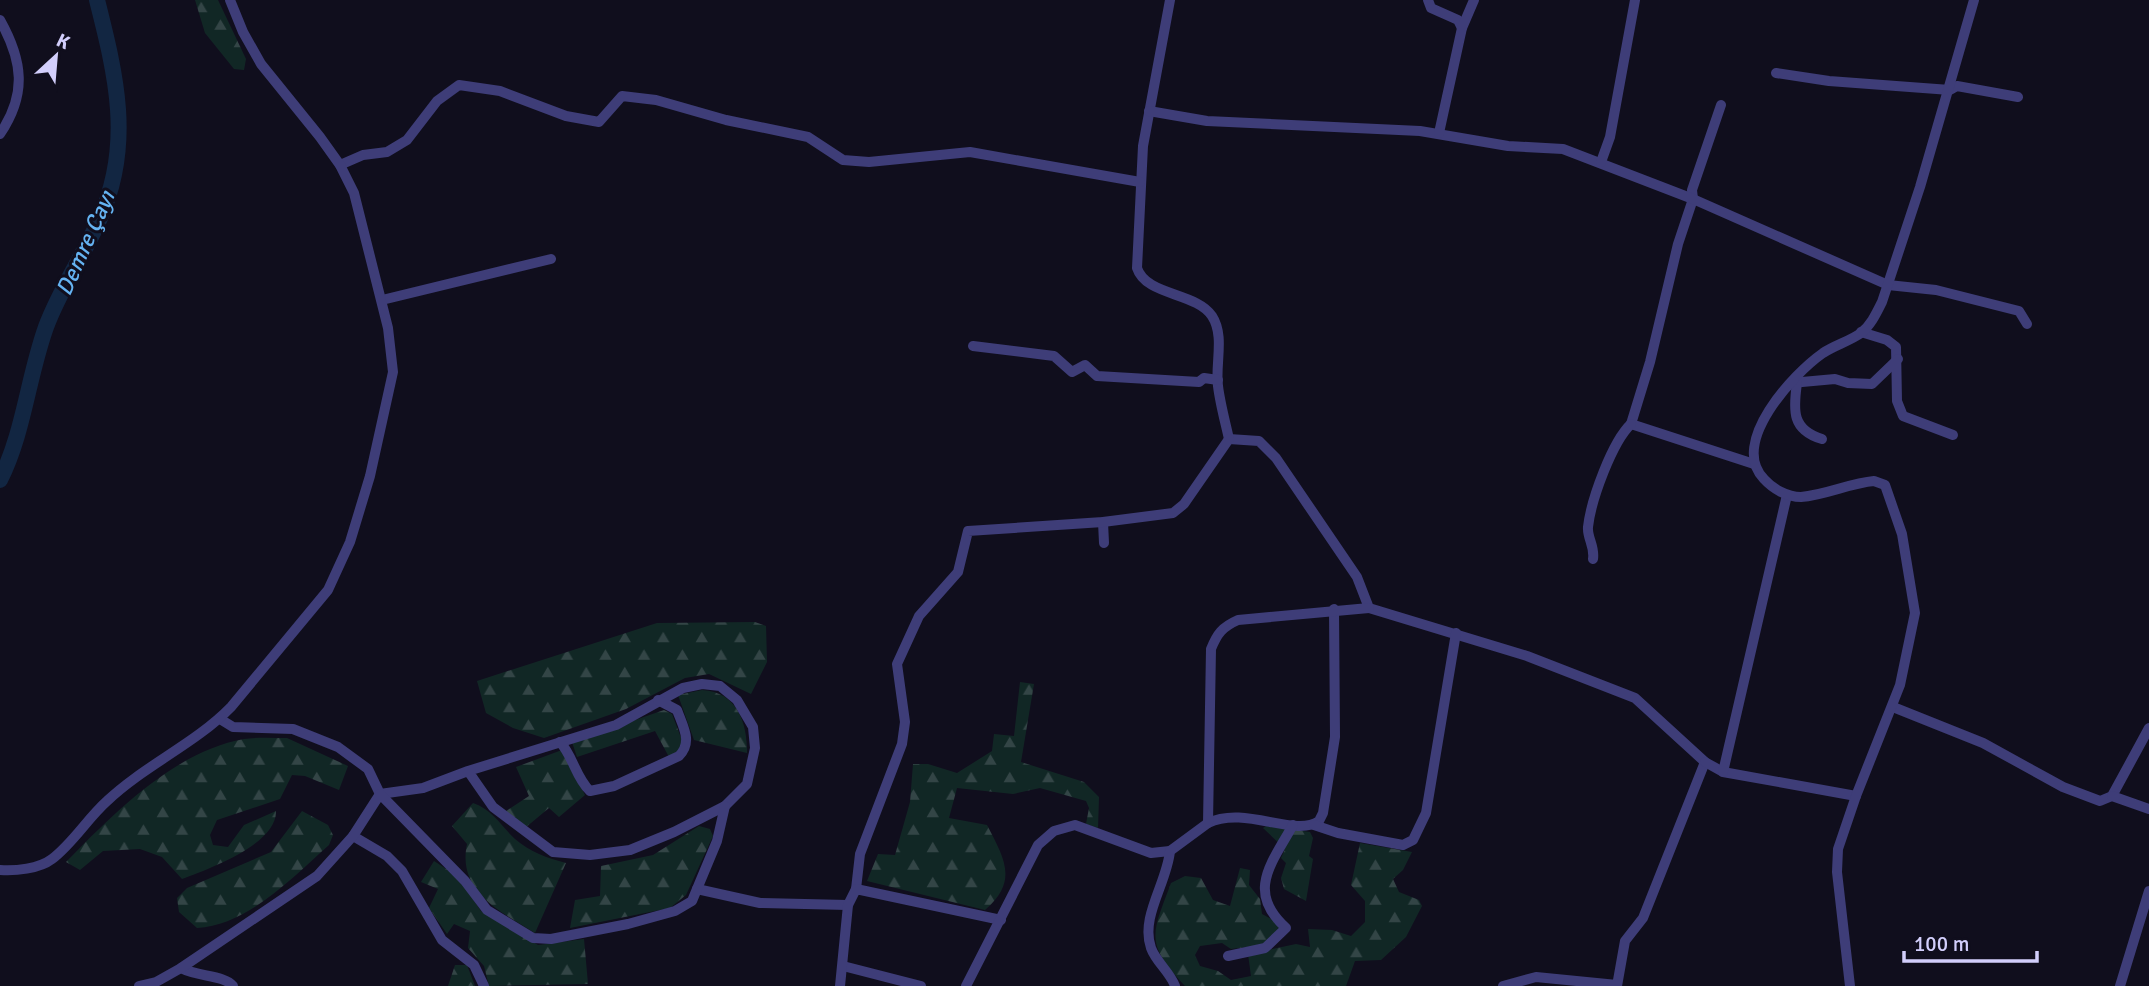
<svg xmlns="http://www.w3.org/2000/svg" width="2149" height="986" viewBox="0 0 2149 986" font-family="Signika,sans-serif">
<defs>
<pattern id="forest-firs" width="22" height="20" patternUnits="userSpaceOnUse" patternTransform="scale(1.75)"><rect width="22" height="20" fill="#112725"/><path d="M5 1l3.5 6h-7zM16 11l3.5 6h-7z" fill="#334546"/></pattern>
</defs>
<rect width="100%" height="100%" fill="#100e1d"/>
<g fill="url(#forest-firs)">
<polygon points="195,0 218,0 246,59 244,70 234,69 205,33"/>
<polygon points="755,622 766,626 767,662 751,694 709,674 685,678 626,709 544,738 513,728 486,713 477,681 657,623"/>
<path d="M1020,682L1034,684L1021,762L1084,782L1099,797L1098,828L1086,824L1089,808L1086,801L1040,788L1013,794L957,788L949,818L987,825C1004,858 1019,881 985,910L867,881L878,854L895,855L910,802L913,764H928L957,773L992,751L994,734L1014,736Z"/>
<path d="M702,690C737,692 747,722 747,753L694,740L678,695Z"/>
<polygon points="664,710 672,714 683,743 680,749 669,757 655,731 577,757 572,742"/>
<path d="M287,738L348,766L339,790L305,776L292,775L280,799L217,820L210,835L213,845L228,847L244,825L276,811C277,844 209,869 182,879L162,857L140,849L103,851L80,870L66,862C113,814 175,751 244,739C258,737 273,738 287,738Z"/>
<polygon points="562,750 585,795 559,817 549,808 525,828 506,811 529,796 516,767"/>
<path d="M473,803C493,810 500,825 515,839C530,852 547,858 566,863L535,933C500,911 457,892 467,844L452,826Z"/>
<path d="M302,811L328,825L333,835L329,845C293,877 248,925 197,928L179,912L177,898L187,888L271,852Z"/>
<polygon points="699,826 710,829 713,836 686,895 670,908 570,928 575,900 600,896 601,866 653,855"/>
<polygon points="1266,826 1310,832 1313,838 1309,856 1313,859 1306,901 1284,889 1281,878 1286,863 1281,858 1285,849 1263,828"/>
<path d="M1360,843L1412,852L1403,870L1393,879L1399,892L1419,900L1422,906L1406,937L1381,960L1355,961L1346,986H1185C1144,943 1152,934 1171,883L1185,876L1201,878L1213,900L1230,906L1240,868L1250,870L1249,885L1260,899L1262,914L1275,921L1279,928C1271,948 1251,946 1231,949L1222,943L1200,946L1195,955L1200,966L1218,971L1231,980L1251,976L1248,954L1296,944L1310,947L1308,929L1332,930L1351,936L1365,922V901L1351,885Z"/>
<polygon points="434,861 457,876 481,911 538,945 584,939 588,984 489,986 484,966 468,948 470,931 454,924 447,934 429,908 438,889 421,882"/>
<polygon points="455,965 467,965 475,986 448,986"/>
</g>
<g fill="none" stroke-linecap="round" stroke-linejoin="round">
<path stroke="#122642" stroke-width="16" d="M0,480C24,432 28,377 46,327C60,289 84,255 100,218C133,144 116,75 97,0"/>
<g stroke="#3e3d78" stroke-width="10">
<path d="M1170,0L1143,146L1137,268C1146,296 1196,292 1212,316C1225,336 1215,364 1218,386C1220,403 1225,421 1229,439L1259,441L1276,458L1357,577L1369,608L1527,656L1635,698L1705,762L1643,918L1625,941L1617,986"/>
<polyline points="1428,0 1431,8 1458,20 1462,28"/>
<path d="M0,20C23,61 27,94 0,134"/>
<polyline points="1776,73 1829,81 1950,90 1957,86 2018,97"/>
<polyline points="1721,105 1692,190 1693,199 1678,244 1650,362 1631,424 1754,464"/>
<polyline points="1149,111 1207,121 1420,131 1508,146 1563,149 1693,199 1888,285 1936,290 2019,311 2027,324"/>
<polyline points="1439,133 1462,28 1474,0"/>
<polyline points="1601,162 1610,137 1635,0"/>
<polyline points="340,165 363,155 387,152 407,140 437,101 459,85 500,91 566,116 599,122 622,96 656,100 726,120 808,137 843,160 869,162 970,152 1140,182"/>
<polyline points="382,300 551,259"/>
<polyline points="1861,332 1887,340 1896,347 1897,401 1903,416 1953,435"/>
<polyline points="973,346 1054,356 1072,372 1085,365 1097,376 1199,382 1204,378 1218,380"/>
<polyline points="1791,383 1835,379 1848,383 1872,384 1898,359"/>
<path d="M1797,383C1793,411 1792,430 1822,439"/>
<polyline points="1103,522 1104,543"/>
<path d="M1593,559C1595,546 1587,538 1588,527C1591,500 1612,442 1631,424"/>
<polyline points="1893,707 1983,743 2063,787 2100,801 2112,796 2149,728"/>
<polyline points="220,719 233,727 293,729 338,747 368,769 380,794 423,788 468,771 616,725 683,688 702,684 720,686 737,700 753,727 755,748 747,784 725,806 674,832 630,850 590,855 553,852 493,807 468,771"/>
<path d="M560,742C573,756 576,778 590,791L614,786L679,756C693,742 683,727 677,710L658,700"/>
<polyline points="1705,762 1723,772 1856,796"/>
<polyline points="1723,772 1787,495"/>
<polyline points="2112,796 2149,809"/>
<path d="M1208,823C1245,805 1295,838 1319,821L1323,813L1335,737L1334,609"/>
<polyline points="1314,825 1338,833 1403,845 1413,840 1426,813 1456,633"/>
<polyline points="353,836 387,856 402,871 442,940 474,965 484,986"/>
<path d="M0,870C15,871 39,869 52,859C73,843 87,819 107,801C145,765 195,744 231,707L328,590L350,542L370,476L393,372L388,328L354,193L340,165L320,137L261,64L243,32L230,0"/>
<polyline points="697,889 760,903 848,905"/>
<polyline points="856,889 860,854 902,744 905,722 897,664 919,616 958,572 968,531 1103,522 1173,513 1184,504 1229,439"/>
<path d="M1228,956L1265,948L1286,928C1246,892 1271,864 1293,825"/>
<polyline points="843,966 921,986"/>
<path d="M181,968C198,977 224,975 233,986"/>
<polyline points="139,986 156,982 181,968 317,876 353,836 380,794 465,881 487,910 533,938 551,939 628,924 675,911 692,901 717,841 725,806"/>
<polyline points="840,986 848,905 856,889 1001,920"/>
<polyline points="966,986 1038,845 1054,831 1075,825 1151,853 1170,851"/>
<path d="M1175,986C1170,972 1156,962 1151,948C1140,917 1167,883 1170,851L1208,823L1211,649C1217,634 1222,627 1238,620L1369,608"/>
<polyline points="1503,986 1536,977 1617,985"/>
<path d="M1850,986L1837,872L1838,849L1856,796L1900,685L1915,613L1902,534L1885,485L1874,481C1850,483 1826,495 1801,497C1787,497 1773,489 1764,479C1729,443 1793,374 1823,353C1835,345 1850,341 1861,333C1871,325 1876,314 1882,302L1920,187L1974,0"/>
<polyline points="2120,986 2149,891"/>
</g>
</g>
<g text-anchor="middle" stroke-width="6" stroke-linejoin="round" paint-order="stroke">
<g font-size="23" font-style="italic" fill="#65b3f2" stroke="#100e1d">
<text transform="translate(85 243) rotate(-66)" y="8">Demre Çayı</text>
</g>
</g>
<g transform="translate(56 56) rotate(26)" stroke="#100e1d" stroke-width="5" paint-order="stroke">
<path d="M0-5L12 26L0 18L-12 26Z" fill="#d2cefb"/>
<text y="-10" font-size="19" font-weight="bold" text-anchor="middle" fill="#d2cefb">K</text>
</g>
<path d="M1904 951v10h133v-10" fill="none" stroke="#d2cefb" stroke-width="3.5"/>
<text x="1914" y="951" font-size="21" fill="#d2cefb" stroke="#100e1d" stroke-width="5" paint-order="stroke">100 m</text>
</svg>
